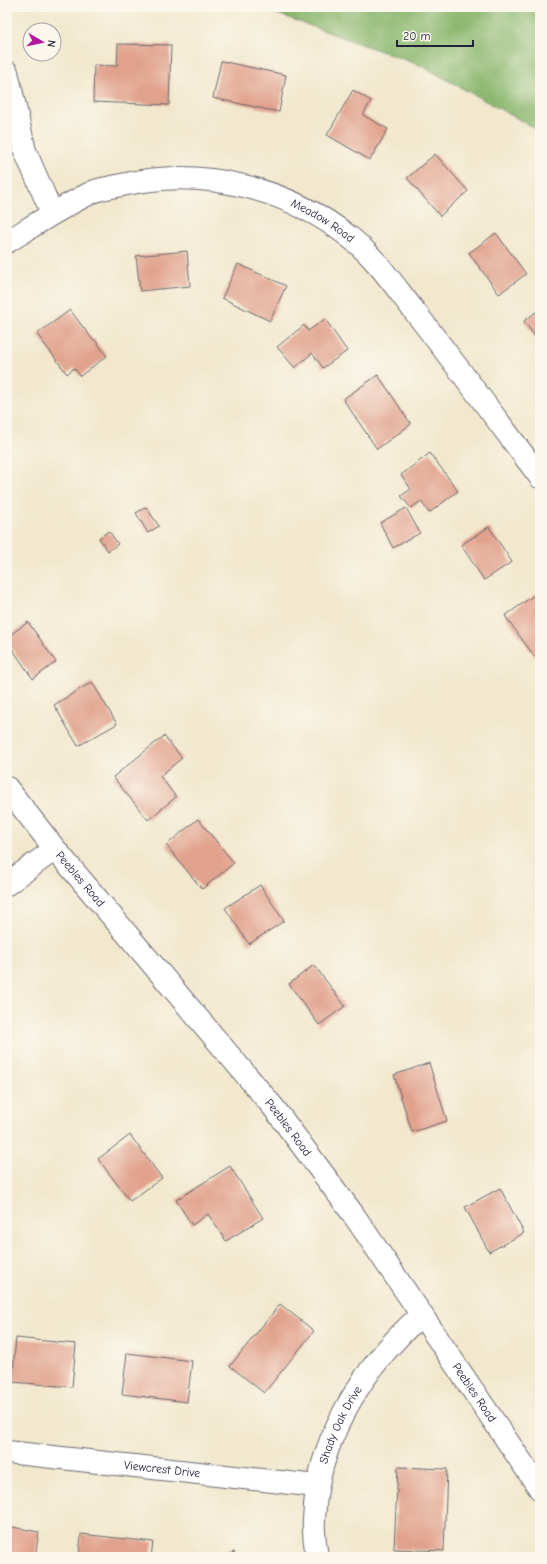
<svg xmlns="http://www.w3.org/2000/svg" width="547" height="1564" viewBox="0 0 547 1564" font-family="'Comic Neue',sans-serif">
<rect width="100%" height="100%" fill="#fbf7ec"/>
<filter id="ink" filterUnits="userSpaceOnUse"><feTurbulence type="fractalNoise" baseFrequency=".025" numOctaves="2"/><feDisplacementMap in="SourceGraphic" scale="8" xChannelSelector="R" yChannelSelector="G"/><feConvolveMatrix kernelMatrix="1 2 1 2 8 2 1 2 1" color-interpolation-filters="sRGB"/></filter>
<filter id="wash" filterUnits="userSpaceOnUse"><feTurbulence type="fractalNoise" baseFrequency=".012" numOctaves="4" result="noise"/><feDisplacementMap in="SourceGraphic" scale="16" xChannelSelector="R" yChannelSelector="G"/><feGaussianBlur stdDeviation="0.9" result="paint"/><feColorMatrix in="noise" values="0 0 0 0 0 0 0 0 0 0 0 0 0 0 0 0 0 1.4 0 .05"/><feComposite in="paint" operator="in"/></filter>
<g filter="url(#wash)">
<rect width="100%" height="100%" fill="#f1e8cd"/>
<polygon fill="#8cb870" stroke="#576d56" points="258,7 540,7 540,131 422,66"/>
<g id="blocks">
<g fill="#e1a28d">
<polygon points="118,44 171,45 169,105 93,102 94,65 117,66"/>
<polygon points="221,61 286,75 279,112 213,98"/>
<polygon points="353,90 371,101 363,115 388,129 370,160 327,135"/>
<polygon points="435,154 468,191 440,216 407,178"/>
<polygon points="496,233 526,274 499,294 469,253"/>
<polygon points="187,251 190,286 140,291 136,256"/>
<polygon points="238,264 286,286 270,321 222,298"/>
<polygon points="540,309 540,344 524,321"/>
<polygon points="70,310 93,340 94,339 107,356 80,376 74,368 67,374 37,334"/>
<polygon points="325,319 347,351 323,368 312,353 295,368 277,347 304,325 308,331"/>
<polygon points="378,375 411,424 377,449 343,399"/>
<polygon points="430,453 458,491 429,513 421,501 411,508 401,496 411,489 401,475"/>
<polygon points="146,507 159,526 148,533 136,513"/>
<polygon points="406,508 420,533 393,548 380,523"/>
<polygon points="489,527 512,562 484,580 461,545"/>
<polygon points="109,531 118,544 108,551 99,538"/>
<polygon points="537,593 540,598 540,653 535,657 505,616"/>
<polygon points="28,622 56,662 33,679 7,641 7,637"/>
<polygon points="92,682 117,724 78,746 54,705"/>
<polygon points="164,736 182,758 160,776 176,797 148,820 113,777"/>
<polygon points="198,819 234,863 202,889 166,845"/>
<polygon points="260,885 284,921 249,944 225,908"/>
<polygon points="314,965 345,1006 319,1025 289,984"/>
<polygon points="429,1063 447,1121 412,1132 394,1075"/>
<polygon points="130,1135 162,1178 130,1201 98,1159"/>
<polygon points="230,1166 263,1218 226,1241 208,1214 192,1225 176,1200"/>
<polygon points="500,1188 524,1233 489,1252 465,1207"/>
<polygon points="280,1304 314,1331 264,1393 230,1366"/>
<polygon points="16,1338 76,1344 72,1387 12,1382"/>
<polygon points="127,1353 192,1361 187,1402 122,1394"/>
<polygon points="398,1467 447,1469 444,1551 394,1549"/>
<polygon points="7,1526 39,1532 35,1557 7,1557"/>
<polygon points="81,1534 153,1542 151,1557 79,1557"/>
<polygon points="234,1552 236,1557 222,1557"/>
</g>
</g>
</g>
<g filter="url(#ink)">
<use href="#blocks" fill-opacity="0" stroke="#6a676e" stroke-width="1"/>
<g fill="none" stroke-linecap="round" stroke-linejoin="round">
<g stroke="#6a676e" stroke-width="24">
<g id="minor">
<polyline points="7,72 25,151 52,213"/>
<path id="s1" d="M7,242C36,224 64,205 95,191C104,188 113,187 122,185C201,166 289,188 352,239C379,261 398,291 419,317C460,370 500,424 540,477"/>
<path id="s2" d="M7,788L55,849L274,1108L353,1214L540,1489"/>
<polyline points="7,884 55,849"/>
<path id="s3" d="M7,1452L317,1486"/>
<path id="s4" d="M317,1557C316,1548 314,1539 314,1530C313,1522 315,1513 315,1505C322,1432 367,1363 421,1315"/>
</g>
</g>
<use href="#minor" stroke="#fff" stroke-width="22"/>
</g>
</g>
<g text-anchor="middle" stroke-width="3" stroke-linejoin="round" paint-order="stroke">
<g font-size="12" fill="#22223b" stroke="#fbf7ec">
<text dy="4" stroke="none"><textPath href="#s1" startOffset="339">Meadow Road</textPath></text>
<text dy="4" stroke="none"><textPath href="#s2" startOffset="117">Peebles Road</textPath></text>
<text dy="4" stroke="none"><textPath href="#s2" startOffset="441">Peebles Road</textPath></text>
<text dy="4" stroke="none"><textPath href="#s2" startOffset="765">Peebles Road</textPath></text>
<text dy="4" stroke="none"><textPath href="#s4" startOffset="137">Shady Oak Drive</textPath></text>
<text dy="4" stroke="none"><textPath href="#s3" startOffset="156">Viewcrest Drive</textPath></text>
</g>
</g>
<rect width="547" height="1564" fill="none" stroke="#fbf7ec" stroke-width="24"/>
<g transform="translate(42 42) rotate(99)"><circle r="19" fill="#fbf7ec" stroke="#a4a2a5"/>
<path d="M0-3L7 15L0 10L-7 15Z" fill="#b5179e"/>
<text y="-6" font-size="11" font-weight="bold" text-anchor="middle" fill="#22223b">N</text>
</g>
<path d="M397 40v6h76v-6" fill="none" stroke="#22223b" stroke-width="2"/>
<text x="403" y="40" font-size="12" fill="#22223b" stroke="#fbf7ec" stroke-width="3" paint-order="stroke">20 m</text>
</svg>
